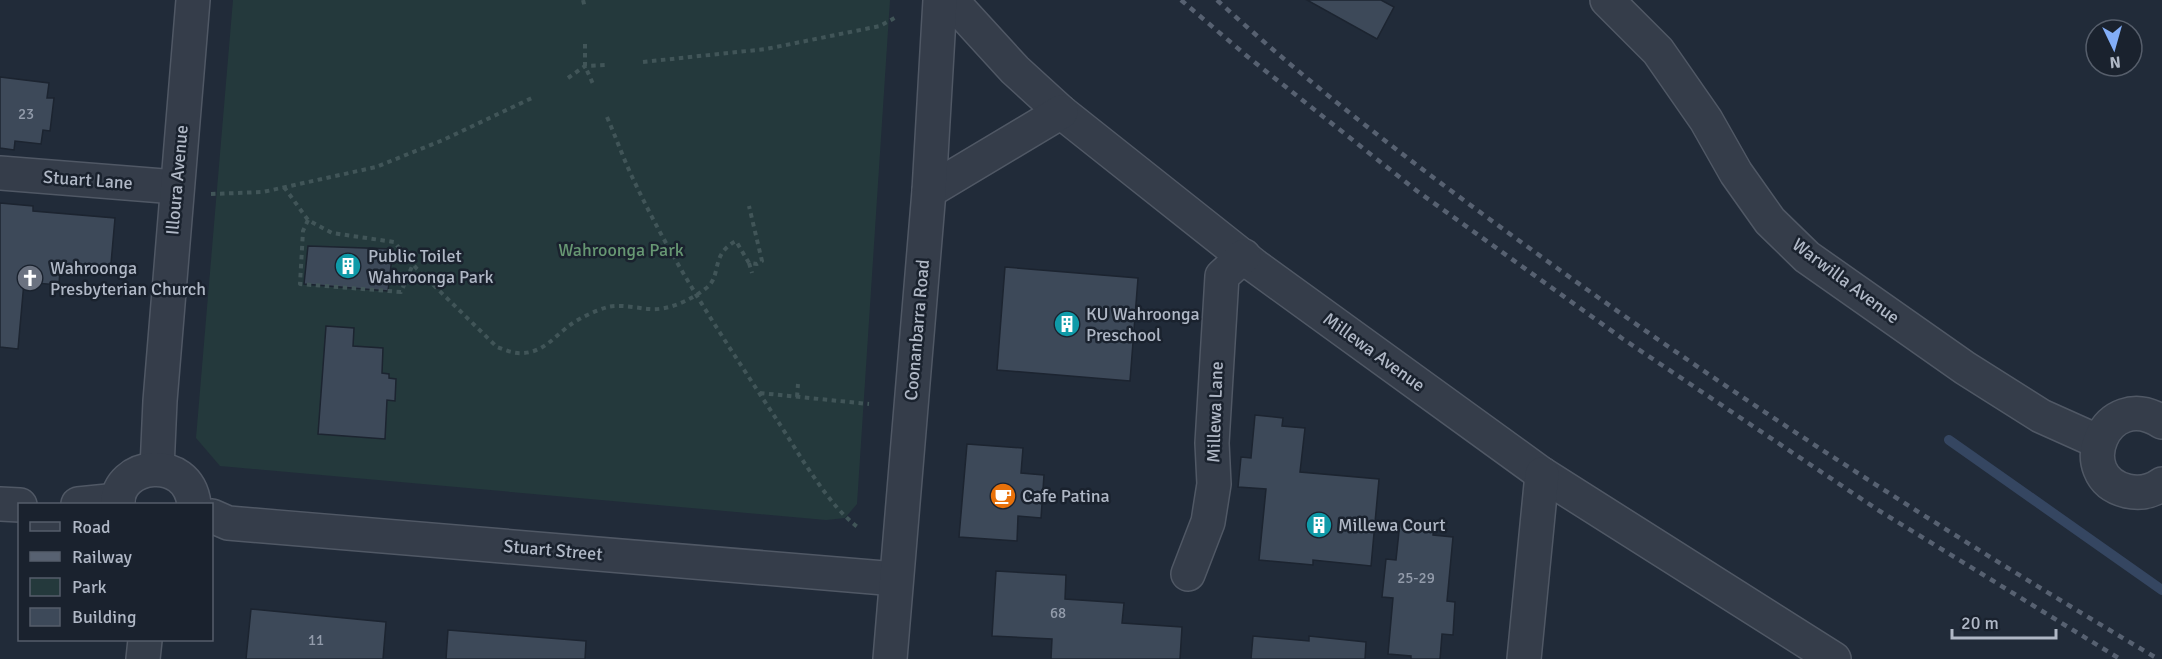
<svg xmlns="http://www.w3.org/2000/svg" width="2162" height="659" viewBox="0 0 2162 659" font-family="Signika,sans-serif">
<rect width="100%" height="100%" fill="#212b39"/>
<polygon fill="#24393c" points="233,0 890,0 857,504 845,518 826,520 220,466 196,438"/>
<g fill="none" stroke-linecap="round" stroke-linejoin="round">
<polyline stroke="#354661" stroke-width="10" points="1949,440 2162,590"/>
</g>
<g fill="#3d4959" stroke="#1c2430" stroke-width="1.5">
<polygon points="1307,0 1381,0 1394,7 1377,39"/>
<polygon points="0,77 49,83 47,98 54,98 50,131 43,130 41,144 15,141 14,150 0,148"/>
<polygon points="0,203 33,206 33,211 115,218 110,275 60,270 59,285 24,282 18,349 0,347"/>
<polygon points="308,246 393,249 388,291 304,284"/>
<polygon points="1005,267 1138,278 1130,381 997,370"/>
<polygon points="326,326 354,328 353,346 383,348 382,373 389,374 389,378 396,379 395,401 387,400 385,439 318,434"/>
<polygon points="1255,415 1283,418 1282,426 1305,428 1300,472 1379,479 1371,566 1313,560 1313,565 1259,560 1266,489 1238,487 1241,457 1251,458"/>
<polygon points="967,444 1023,448 1021,473 1044,475 1041,518 1018,516 1017,541 959,537"/>
<polygon points="1400,522 1434,525 1433,535 1453,537 1447,601 1455,602 1453,635 1442,634 1440,659 1411,659 1411,656 1388,654 1393,598 1382,597 1386,559 1396,560"/>
<polygon points="996,571 1066,575 1065,599 1124,603 1122,623 1182,627 1180,659 1051,659 1052,639 992,636"/>
<polygon points="251,609 386,622 383,659 246,659"/>
<polygon points="448,630 586,641 585,659 446,659"/>
<polygon points="1253,636 1309,641 1309,636 1366,642 1365,659 1251,659"/>
</g>
<g fill="none" stroke-linecap="round" stroke-linejoin="round">
<g stroke="#505865" stroke-width="36">
<g id="minor">
<polyline points="951,0 1015,70 1061,112 1255,266 1542,474 1834,659"/>
<polyline points="1607,0 1658,51 1706,120 1736,173 1770,221 1807,257 1965,368 2041,416 2099,442"/>
<polyline points="0,173 176,187"/>
<polyline points="929,191 1061,112"/>
<path d="M2162,422C2105,386 2069,477 2127,491C2140,494 2151,492 2162,484"/>
<polyline points="157,469 160,401 193,0"/>
<polyline points="0,504 20,505"/>
<polyline points="78,504 118,500"/>
<path d="M118,504C116,463 188,453 194,504"/>
<polyline points="212,516 228,523 896,579"/>
<polyline points="1188,574 1208,522 1214,484 1212,443 1222,276 1244,256"/>
<polyline points="143,659 145,640"/>
<polyline points="890,659 929,191 940,0"/>
<polyline points="1524,659 1542,474"/>
</g>
</g>
<g stroke="#415558" stroke-width="4" stroke-dasharray="4.5 4.5" stroke-linecap="butt">
<polyline points="583,0 585,8"/>
<polyline points="585,44 585,66 593,84"/>
<polyline points="643,62 766,49 880,26 898,16"/>
<polyline points="568,78 585,66 607,65"/>
<path d="M607,117C617,140 625,163 636,185C675,267 727,344 777,420C798,452 829,507 859,528"/>
<path d="M284,187L308,220L332,233L394,242L417,269L497,347C505,350 514,354 523,353C544,352 555,336 570,325C580,318 596,310 608,307C621,304 636,308 649,309C667,311 691,300 705,289C723,277 709,255 736,241L749,263L757,264L762,261L749,206"/>
<polyline points="211,194 263,192 376,167 443,140 534,97"/>
<polyline points="308,220 303,231 300,284 401,292 413,264"/>
<polyline points="749,263 752,273"/>
<polyline points="760,393 869,404"/>
<polyline points="797,397 798,384"/>
</g>
<use href="#minor" stroke="#353d4a" stroke-width="33"/>
<g stroke="#576171" stroke-width="4.5" stroke-dasharray="6 6" stroke-linecap="butt">
<polyline points="1181,0 1248,57 1417,191 1623,339 1878,510 2120,659"/>
<path d="M1217,0C1324,98 1440,184 1557,268C1751,408 1953,537 2158,659"/>
</g>
</g>
<defs>
<g id="building-disc" transform="scale(1.35)"><circle r="9.5" fill="#0f9aa8" stroke="#1a222e"/><path d="M-4-6H4V6H1V3H-1V6H-4ZM-2.5-4.3h1.7v1.8h-1.7ZM.8-4.3h1.7v1.8H.8ZM-2.5-1h1.7V.8h-1.7ZM.8-1h1.7V.8H.8Z" fill="#fff"/></g>
<g id="church-disc" transform="scale(1.35)"><circle r="9.5" fill="#6b7280" stroke="#1a222e"/><path d="M-1.2-6h2.4v3.5h3.3v2.4h-3.3V6h-2.4V-.1h-3.3v-2.4h3.3Z" fill="#fff"/></g>
<g id="cafe-disc" transform="scale(1.35)"><circle r="9.5" fill="#e8710a" stroke="#1a222e"/><path d="M-5.5-4.5H6V0H3Q3 3.5 0 3.5H-2.5Q-5.5 3.5-5.5 0ZM3-3.2v2h1.7v-2ZM-6 4.5H4V6H-6Z" fill="#fff"/></g>
</defs>
<g fill-rule="evenodd">
<use href="#building-disc" x="348" y="266"/>
<use href="#church-disc" x="30" y="278"/>
<use href="#building-disc" x="1067" y="324"/>
<use href="#cafe-disc" x="1003" y="496"/>
<use href="#building-disc" x="1319" y="525"/>
</g>
<g text-anchor="middle" stroke-width="5" stroke-linejoin="round" paint-order="stroke">
<g font-size="15" fill="#939cab">
<text x="26" y="119">23</text>
<text x="1416" y="583">25-29</text>
<text x="1058" y="618">68</text>
<text x="316" y="645">11</text>
</g>
<g font-size="18" fill="#b0b8c6" stroke="#1a222e">
<text transform="translate(88 180) rotate(4)" y="6">Stuart Lane</text>
<text transform="translate(177 180) rotate(-85)" y="6">Illoura Avenue</text>
<text transform="translate(1846 281) rotate(37)" y="6">Warwilla Avenue</text>
<text transform="translate(917 330) rotate(-85)" y="6">Coonanbarra Road</text>
<text transform="translate(1374 352) rotate(36)" y="6">Millewa Avenue</text>
<text transform="translate(1215 412) rotate(-88)" y="6">Millewa Lane</text>
<text transform="translate(553 550) rotate(5)" y="6">Stuart Street</text>
</g>
<g font-size="18" fill="#679773" stroke="#1a222e">
<text x="621" y="256">Wahroonga Park</text>
</g>
<g font-size="18" fill="#b0b8c6" stroke="#1a222e" text-anchor="start">
<text x="368" y="262">Public Toilet<tspan x="368" dy="21">Wahroonga Park</tspan></text>
<text x="50" y="274">Wahroonga<tspan x="50" dy="21">Presbyterian Church</tspan></text>
<text x="1086" y="320">KU Wahroonga<tspan x="1086" dy="21">Preschool</tspan></text>
<text x="1022" y="502">Cafe Patina</text>
<text x="1338" y="531">Millewa Court</text>
</g>
</g>
<rect x="18" y="503" width="195" height="138" fill="#1a222e" stroke="#565e6b" stroke-width="1.5"/>
<rect x="30" y="522" width="30" height="9" fill="#353d4a" stroke="#565e6b" stroke-width="1.5"/>
<text x="72" y="533" font-size="18" fill="#b0b8c6">Road</text>
<rect x="30" y="552" width="30" height="9" fill="#576171" stroke="#565e6b" stroke-width="1.5"/>
<text x="72" y="563" font-size="18" fill="#b0b8c6">Railway</text>
<rect x="30" y="578" width="30" height="18" fill="#24393c" stroke="#565e6b" stroke-width="1.5"/>
<text x="72" y="593" font-size="18" fill="#b0b8c6">Park</text>
<rect x="30" y="608" width="30" height="18" fill="#3d4959" stroke="#565e6b" stroke-width="1.5"/>
<text x="72" y="623" font-size="18" fill="#b0b8c6">Building</text>
<g transform="translate(2114 48) rotate(175)"><circle r="28" fill="#1a222e" stroke="#565e6b" stroke-width="1.5"/>
<path d="M0-4.5L10 22L0 15L-10 22Z" fill="#83aef8"/>
<text y="-9" font-size="16" font-weight="bold" text-anchor="middle" fill="#b0b8c6">N</text>
</g>
<path d="M1952 629v9h104v-9" fill="none" stroke="#b0b8c6" stroke-width="3"/>
<text x="1961" y="629" font-size="18" fill="#b0b8c6" stroke="#1a222e" stroke-width="4.5" paint-order="stroke">20 m</text>
</svg>
